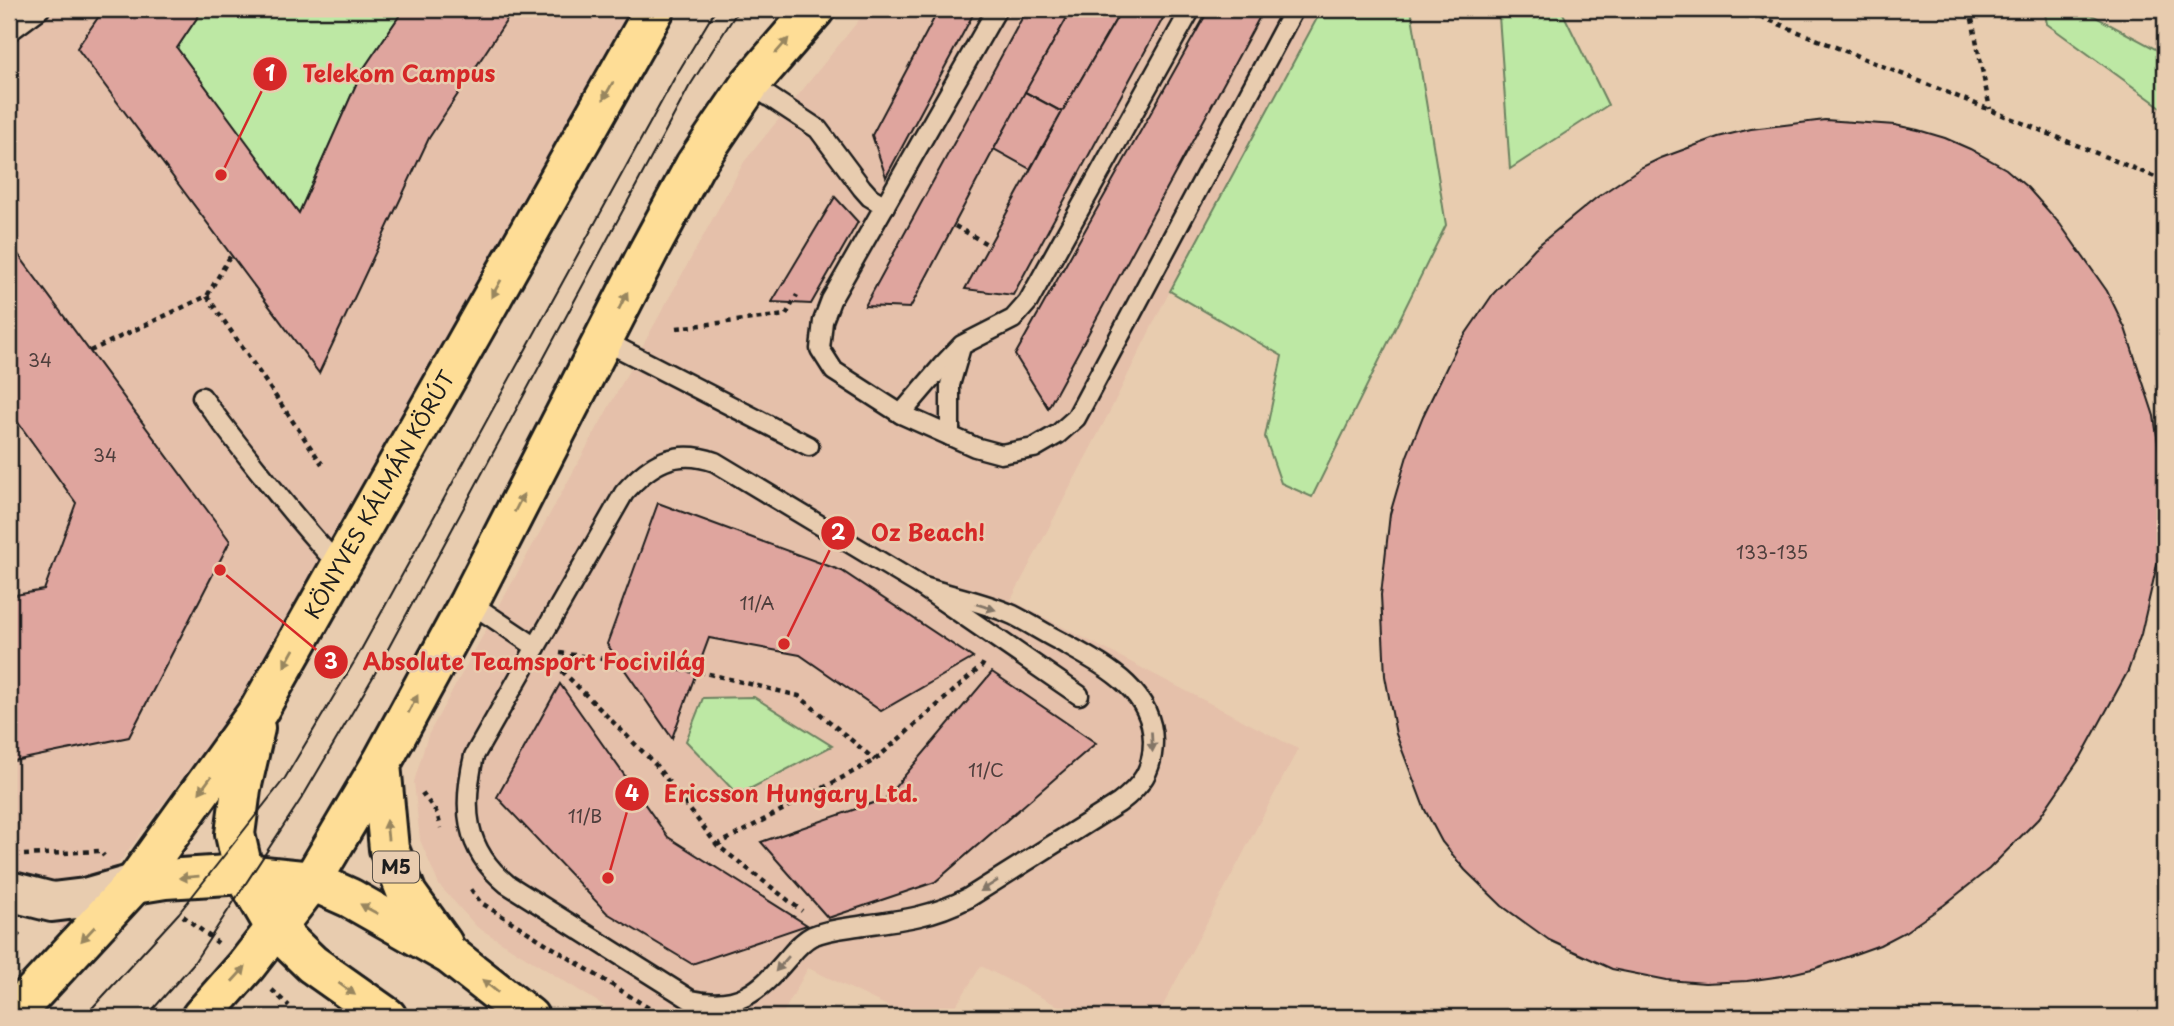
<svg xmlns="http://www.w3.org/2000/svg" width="2174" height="1026" viewBox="0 0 2174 1026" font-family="'Playpen Sans',sans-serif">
<rect width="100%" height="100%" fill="#e8ccaf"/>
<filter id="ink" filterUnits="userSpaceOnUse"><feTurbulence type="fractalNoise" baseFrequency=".0143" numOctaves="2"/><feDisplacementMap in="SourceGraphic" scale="14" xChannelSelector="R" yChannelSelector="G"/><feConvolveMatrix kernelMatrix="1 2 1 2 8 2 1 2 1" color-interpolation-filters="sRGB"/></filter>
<g filter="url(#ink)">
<g fill="#e5c0aa">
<polygon points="9,9 644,9 291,633 65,935 9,860"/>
<polygon points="868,9 1322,9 1161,308 1109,413 1011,600 1298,749 1157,1017 1079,1017 981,966 949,1017 910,1017 808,968 781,1017 622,1017 477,927 439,885 420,840 414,782 428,735 744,162"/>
</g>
<g fill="#bde8a4" stroke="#6c8260" stroke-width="2">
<polygon points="203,9 404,9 362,71 299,213 177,48"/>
<polygon points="1322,9 1411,9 1446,225 1312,497 1281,483 1265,437 1282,356 1170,291"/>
<polygon points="1511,9 1561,9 1608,105 1510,169 1499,16"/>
<polygon points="2044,9 2081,9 2165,54 2165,110 2047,24"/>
<polygon points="754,697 832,746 738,795 686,741 703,698"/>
</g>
<g fill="#dfa59e" stroke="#1c1c1c" stroke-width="2">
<polygon points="104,9 203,9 177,48 299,213 362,71 404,9 514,9 429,138 319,373 77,48"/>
<polygon points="939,9 976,9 886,177 872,135"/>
<polygon points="1027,9 1072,9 994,149 910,308 865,306"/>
<polygon points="1072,9 1122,9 1062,112 1025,92"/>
<polygon points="1122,9 1168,9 1013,295 965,289 1062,112"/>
<polygon points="1209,9 1264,9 1048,408 1015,355"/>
<polygon points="1025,92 1062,112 1030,169 994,149"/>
<polygon points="1825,120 1895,125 1918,130 1945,138 1970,149 2006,169 2028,188 2060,224 2107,291 2125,328 2154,416 2163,477 2159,556 2141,634 2128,671 2081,757 2039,818 1989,869 1944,905 1905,932 1880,945 1816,968 1782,976 1747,981 1705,983 1667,980 1612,969 1549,940 1502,906 1465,870 1442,842 1425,810 1396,734 1385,676 1381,595 1390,514 1407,456 1423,416 1456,348 1493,294 1535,248 1596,198 1642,167 1661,158 1718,137 1751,129"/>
<polygon points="835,197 858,222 811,304 772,302"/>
<polygon points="9,242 230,541 129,737 9,762 9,596 44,590 76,503 9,410"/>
<polygon points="658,503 842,571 973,658 881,711 800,655 709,638 672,738 607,644"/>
<polygon points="992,672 1096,743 935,882 828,918 761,842 885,799"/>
<polygon points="560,684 668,837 807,925 692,964 607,913 497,797"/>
</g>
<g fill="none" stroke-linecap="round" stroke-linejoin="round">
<g stroke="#1c1c1c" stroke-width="23">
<g id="lane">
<polyline points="997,9 831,300 823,321 820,349 834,371 901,414 975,447 1001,454 1034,448 1058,434 1076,418 1294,9"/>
<polyline points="9,32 40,9"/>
<polyline points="750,84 818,129 862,188 870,197 885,206"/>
<polyline points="603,340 809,446"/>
<path d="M202,397C246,456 290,513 340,567"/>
<polyline points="901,414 942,366 962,345 1013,319 1028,302 1191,9"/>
<polyline points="950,436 950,385 961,347"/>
<path d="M469,602L536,647L624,493C650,463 676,448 715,462L921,586L1079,695"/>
<path d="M536,647L474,756C462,807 464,849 507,884L691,1000C739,1010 758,993 788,958C795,950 802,941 812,936C828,929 847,928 864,925C903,920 934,916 968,898L1119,803C1141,786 1153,771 1153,741C1152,687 1100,664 1060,641C1044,633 1029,623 1013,615C984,602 951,596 921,586"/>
</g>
</g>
<g stroke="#1c1c1c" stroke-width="44">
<polyline id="secondary" points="9,891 52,902 85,898 134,884"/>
</g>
<g stroke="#1c1c1c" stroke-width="44">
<g id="primary">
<polyline points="255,728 241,789 235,834 244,874 276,929 312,964 387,1017"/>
<polyline points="381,764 389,849 407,894 443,944"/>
<polyline points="134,884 165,879 244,874 312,881 350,898 450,955 529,1017"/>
<path id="s1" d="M11,1017L134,884L259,710L655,9"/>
<polyline points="201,1017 246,966 312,881 381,764 469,602 648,252 695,165 750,84 815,9"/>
</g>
</g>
<g stroke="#1c1c1c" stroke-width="4.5" stroke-dasharray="5 5" stroke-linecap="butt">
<polyline points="1742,9 2165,181"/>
<polyline points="1970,9 1990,109"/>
<polyline points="955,226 987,244"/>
<polyline points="207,296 322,464"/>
<polyline points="677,328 786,315 797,295"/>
<polyline points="90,351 207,296 231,255"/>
<polyline points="560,653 705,673 799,696 875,760"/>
<polyline points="555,664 655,764 717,845 802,911"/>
<polyline points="422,793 437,813 441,828"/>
<polyline points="717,845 875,760 982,666 985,660"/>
<polyline points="24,855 100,851 104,856"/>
<polyline points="471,889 480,902 663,1017"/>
<polyline points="183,916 218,943"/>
<polyline points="9,944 21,932"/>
<polyline points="272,990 289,1006"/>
</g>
<use href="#lane" stroke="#e8ccaf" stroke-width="18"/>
<use href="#secondary" stroke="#e8ccaf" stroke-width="38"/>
<use href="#primary" stroke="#fedd96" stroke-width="38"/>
<g stroke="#1c1c1c" stroke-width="2">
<polyline points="84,1017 179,913 285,778 356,659 674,79 716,9"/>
<polyline points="146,1017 193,964 305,793 373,677 689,87 739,9"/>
</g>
</g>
<defs><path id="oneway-solid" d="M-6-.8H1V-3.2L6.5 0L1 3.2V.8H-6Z" transform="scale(1.75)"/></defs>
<g fill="#98865f">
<use href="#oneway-solid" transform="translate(782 46) rotate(-49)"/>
<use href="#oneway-solid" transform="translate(608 91) rotate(119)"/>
<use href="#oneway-solid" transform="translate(496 289) rotate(119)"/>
<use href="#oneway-solid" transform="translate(623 301) rotate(-63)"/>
<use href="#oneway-solid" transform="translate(519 503) rotate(-63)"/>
<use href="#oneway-solid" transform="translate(289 658) rotate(119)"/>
<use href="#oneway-solid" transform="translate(413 704) rotate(-62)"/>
<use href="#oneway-solid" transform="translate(205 785) rotate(126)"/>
<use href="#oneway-solid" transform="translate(387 830) rotate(-96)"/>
<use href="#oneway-solid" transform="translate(189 877) rotate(175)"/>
<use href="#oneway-solid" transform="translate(369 909) rotate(-151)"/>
<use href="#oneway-solid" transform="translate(88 934) rotate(133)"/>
<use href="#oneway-solid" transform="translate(239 974) rotate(-48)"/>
<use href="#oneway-solid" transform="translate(490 986) rotate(-141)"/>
<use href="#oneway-solid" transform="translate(347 989) rotate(36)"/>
</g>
<g fill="#827466">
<use href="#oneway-solid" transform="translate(986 607) rotate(17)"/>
<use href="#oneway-solid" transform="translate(1152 742) rotate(87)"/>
<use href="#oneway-solid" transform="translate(989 886) rotate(148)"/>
<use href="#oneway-solid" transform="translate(782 964) rotate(131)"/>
</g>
</g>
<g text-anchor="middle" stroke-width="5" stroke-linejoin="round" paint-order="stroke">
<g font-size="18" fill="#4d3e3c">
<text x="40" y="367">34</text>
<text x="105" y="462">34</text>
<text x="1772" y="559">133-135</text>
<text x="757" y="610">11/A</text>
<text x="986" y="777">11/C</text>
<text x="585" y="823">11/B</text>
</g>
<rect fill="#e8ccaf" stroke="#595148" stroke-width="2" x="373" y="851.5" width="46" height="31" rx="5"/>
<g font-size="19" font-weight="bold" fill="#1c1c1c">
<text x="396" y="874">M5</text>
</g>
<g font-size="21" fill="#1c1c1c" stroke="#e8ccaf">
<text dy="7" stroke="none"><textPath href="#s1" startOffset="642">KÖNYVES KÁLMÁN KÖRÚT</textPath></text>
</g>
</g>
<path fill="none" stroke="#d62828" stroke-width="2.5" d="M221 175L270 74M784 644L838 533M220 570L331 662M608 878L632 794"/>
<g fill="#d62828" stroke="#e8ccaf" stroke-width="2.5">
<circle cx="221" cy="175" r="7"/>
<circle cx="784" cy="644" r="7"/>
<circle cx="220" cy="570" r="7"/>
<circle cx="608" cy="878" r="7"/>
<circle cx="270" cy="74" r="18"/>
<circle cx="838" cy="533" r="18"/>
<circle cx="331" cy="662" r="18"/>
<circle cx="632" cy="794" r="18"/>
</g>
<g font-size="21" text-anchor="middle" font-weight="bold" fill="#fff">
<text x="270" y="81">1</text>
<text x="838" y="540">2</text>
<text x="331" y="669">3</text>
<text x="632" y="801">4</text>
</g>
<g font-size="23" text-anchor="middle" font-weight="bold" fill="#d62828" stroke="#e8ccaf" stroke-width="5" stroke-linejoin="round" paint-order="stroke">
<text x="399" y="82">Telekom Campus</text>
<text x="928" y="541">Oz Beach!</text>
<text x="534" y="670">Absolute Teamsport Focivilág</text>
<text x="791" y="802">Ericsson Hungary Ltd.</text>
</g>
<rect width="2174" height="1026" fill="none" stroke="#e8ccaf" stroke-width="35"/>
<rect x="18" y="18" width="2139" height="991" fill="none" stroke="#1c1c1c" stroke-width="2.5" filter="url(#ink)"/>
</svg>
